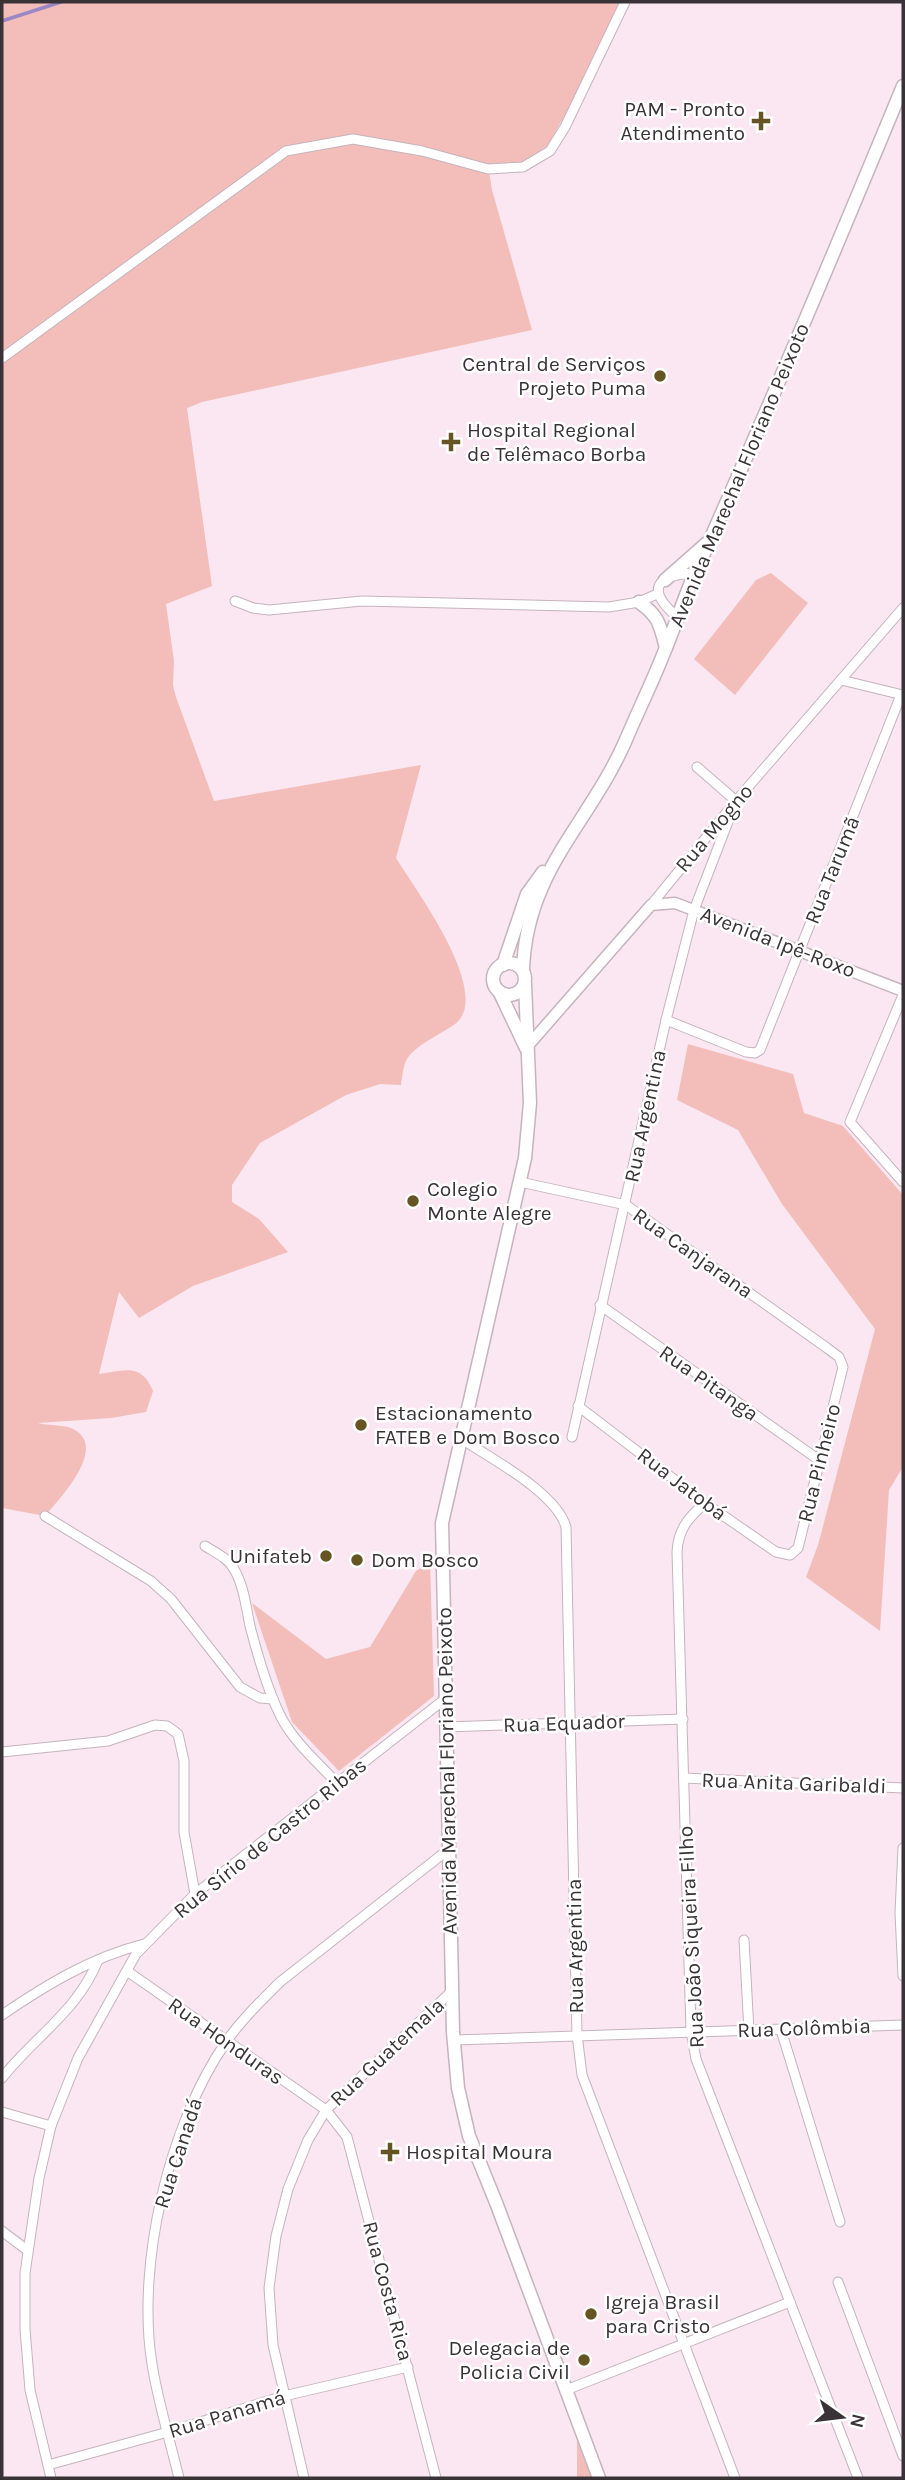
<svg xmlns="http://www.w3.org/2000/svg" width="905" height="2480" viewBox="0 0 905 2480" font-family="Karla,sans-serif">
<rect width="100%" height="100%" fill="#fae7f2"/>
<g fill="#f3beb9">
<path d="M2,2H620L579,90L548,145L521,165L488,166L492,190L532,330L202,402L187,408L212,586L166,604L174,661L173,685L176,697L214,801L421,765L396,858C415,889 494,994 455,1024C440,1035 418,1043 407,1059C403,1066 402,1078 401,1085L380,1084L346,1095L260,1143L232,1185V1202L259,1219L288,1252L193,1286L139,1318L119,1292L99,1374C124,1371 141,1362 153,1391L146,1412L111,1418L38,1423C49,1426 65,1424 75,1430C107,1449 60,1498 45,1516L2,1508Z"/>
<polygon points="771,573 808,603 735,695 694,659 756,580"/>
<polygon points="688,1044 793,1074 804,1113 843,1126 903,1195 903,1467 889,1490 880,1631 806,1577 818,1545 875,1329 782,1204 738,1130 677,1100"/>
<polygon points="430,1562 434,1696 339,1771 292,1722 252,1603 326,1659 370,1647 416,1571"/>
<polygon points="577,2440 592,2478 577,2478"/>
</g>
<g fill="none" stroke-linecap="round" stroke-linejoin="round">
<polyline stroke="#9a88c4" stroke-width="3.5" points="2,21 61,2"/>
<g stroke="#c5b3be" stroke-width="11">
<g id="minor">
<polyline points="2,358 286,151 353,139 422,151 488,169 523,167 550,151 565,127 625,2"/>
<polyline points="235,601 253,608 269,610 362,601 609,607 639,602 657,594"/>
<path d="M677,617C645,589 656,575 695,573"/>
<polyline points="841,680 903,695"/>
<polyline points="697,767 736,801"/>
<polyline points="651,905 736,801 903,608"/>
<polyline points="903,995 850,1122 903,1182"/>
<polyline points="666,1020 746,1052 755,1053 760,1050 901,695"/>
<polyline points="520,1182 626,1205 827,1348 839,1357 843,1367 798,1548 790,1555 776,1552 705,1503 578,1406"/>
<polyline points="600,1305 819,1460"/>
<polyline points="572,1437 666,1020 694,910 736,801"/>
<path d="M460,1438C490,1458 556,1492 566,1527L577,2035L582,2075L735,2478"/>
<path d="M705,1503C689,1517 678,1529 677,1552L691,2031L696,2059L858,2478"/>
<polyline points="45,1516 151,1581 171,1599 240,1687 260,1698 273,1699"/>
<path d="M205,1546C216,1553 228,1558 234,1569C244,1586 246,1607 250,1626C258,1657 267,1689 281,1717C294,1742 318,1763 337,1783"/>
<polyline points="446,1727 683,1719"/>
<polyline points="2,1752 108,1741 155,1725 167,1726 178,1734 184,1761 184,1832 195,1894"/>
<polyline points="684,1778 903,1788"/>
<polyline points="903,1848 900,1913 903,1976"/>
<polyline points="744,1940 749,2031"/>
<polyline points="127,1971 326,2110 347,2137 436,2478"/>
<path d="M2,2015C46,1985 92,1957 144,1944"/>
<polyline points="781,2030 840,2222"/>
<polyline points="454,2040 903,2025"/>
<path d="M2,2078C34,2037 78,2011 98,1960"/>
<polyline points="2,2112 51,2126"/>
<polyline points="2,2231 27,2250"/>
<polyline points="838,2282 903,2456"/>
<polyline points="566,2390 790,2302"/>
<polyline points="48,2465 168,2432 284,2396 408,2367"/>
<polyline points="51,2478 30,2390 25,2329 25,2273 39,2178 51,2126 78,2058 136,1954 195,1894 445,1699"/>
<path d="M179,2478C170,2441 158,2402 152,2364C136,2265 169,2124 226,2042C241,2020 261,2001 280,1982L449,1849"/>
<polyline points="304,2478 273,2345 269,2288 276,2236 288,2189 308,2140 326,2110 452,1991"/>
</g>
</g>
<g stroke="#c5b3be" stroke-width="13">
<polyline id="tertiary" points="526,1048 651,905 675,903 683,906 903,991"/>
</g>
<g stroke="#c5b3be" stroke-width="15">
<g id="secondary">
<polyline points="665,580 707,543"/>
<path d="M639,602C659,616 660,625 666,648"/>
<circle cx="509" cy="979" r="16"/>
<polyline points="503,965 527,894 543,872"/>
<path d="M523,970C526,872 588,825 625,742C638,711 653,681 665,650C676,624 684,597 696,571C768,411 836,248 903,86"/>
<polyline points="525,984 530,1103 525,1158 442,1523 453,2032 458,2088 469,2136 497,2205 599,2478"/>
<polyline points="499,991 526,1048"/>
</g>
</g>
<use href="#minor" stroke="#fff" stroke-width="9"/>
<use href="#tertiary" stroke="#fff" stroke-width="10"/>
<use href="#secondary" stroke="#fff" stroke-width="12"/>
</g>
<g fill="#665523" stroke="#fff" stroke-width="2.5">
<path d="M757.5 110.5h7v7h7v7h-7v7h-7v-7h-7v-7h7z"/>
<circle cx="660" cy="376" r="7"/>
<path d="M447.5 431.5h7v7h7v7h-7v7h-7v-7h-7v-7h7z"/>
<circle cx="413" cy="1201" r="7"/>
<circle cx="361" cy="1425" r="7"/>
<circle cx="326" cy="1556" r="7"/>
<circle cx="357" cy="1560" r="7"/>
<path d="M386.5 2141.5h7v7h7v7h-7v7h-7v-7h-7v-7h7z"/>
<circle cx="591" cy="2314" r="7"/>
<circle cx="584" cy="2360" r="7"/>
</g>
<g text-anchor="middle" stroke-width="5" stroke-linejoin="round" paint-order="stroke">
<g font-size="21" fill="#393236" stroke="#fff" text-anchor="start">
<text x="745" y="116" text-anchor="end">PAM - Pronto<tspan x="745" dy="24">Atendimento</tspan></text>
<text x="646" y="371" text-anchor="end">Central de Serviços<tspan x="646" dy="24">Projeto Puma</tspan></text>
<text x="467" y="437">Hospital Regional<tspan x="467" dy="24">de Telêmaco Borba</tspan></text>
<text x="427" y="1196">Colegio<tspan x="427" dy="24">Monte Alegre</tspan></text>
<text x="375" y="1420">Estacionamento<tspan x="375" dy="24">FATEB e Dom Bosco</tspan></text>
<text x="312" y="1563" text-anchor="end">Unifateb</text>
<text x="371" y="1567">Dom Bosco</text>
<text x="406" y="2159">Hospital Moura</text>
<text x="605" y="2309">Igreja Brasil<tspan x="605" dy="24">para Cristo</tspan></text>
<text x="570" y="2355" text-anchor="end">Delegacia de<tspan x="570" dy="24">Policia Civil</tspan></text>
</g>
<g font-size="21" fill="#393236" stroke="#fff">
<text transform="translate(739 475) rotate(-67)" y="7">Avenida Marechal Floriano Peixoto</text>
<text transform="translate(714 828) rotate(-50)" y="7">Rua Mogno</text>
<text transform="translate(832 870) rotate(-68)" y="7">Rua Tarumã</text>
<text transform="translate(778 942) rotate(21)" y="7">Avenida Ipê-Roxo</text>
<text transform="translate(645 1116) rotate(-78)" y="7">Rua Argentina</text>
<text transform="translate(693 1253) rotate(35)" y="7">Rua Canjarana</text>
<text transform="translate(709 1383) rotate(35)" y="7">Rua Pitanga</text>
<text transform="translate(819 1463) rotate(-76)" y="7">Rua Pinheiro</text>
<text transform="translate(682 1484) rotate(37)" y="7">Rua Jatobá</text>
<text transform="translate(564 1723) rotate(-2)" y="7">Rua Equador</text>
<text transform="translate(447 1771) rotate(-91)" y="7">Avenida Marechal Floriano Peixoto</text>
<text transform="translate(794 1783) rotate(2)" y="7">Rua Anita Garibaldi</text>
<text transform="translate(270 1838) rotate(-39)" y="7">Rua Sírio de Castro Ribas</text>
<text transform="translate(691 1937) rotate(-93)" y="7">Rua João Siqueira Filho</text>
<text transform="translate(575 1946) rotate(-91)" y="7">Rua Argentina</text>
<text transform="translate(804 2028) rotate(-2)" y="7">Rua Colômbia</text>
<text transform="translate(226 2041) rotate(35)" y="7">Rua Honduras</text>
<text transform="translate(387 2052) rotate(-43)" y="7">Rua Guatemala</text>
<text transform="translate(178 2153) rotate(-72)" y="7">Rua Canadá</text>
<text transform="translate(388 2291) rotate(75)" y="7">Rua Costa Rica</text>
<text transform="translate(227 2414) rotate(-17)" y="7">Rua Panamá</text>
</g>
</g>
<rect width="905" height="2480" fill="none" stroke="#393236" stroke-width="7"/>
<g transform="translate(842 2417) rotate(104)" stroke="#ffffff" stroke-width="5" paint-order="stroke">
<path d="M0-5L12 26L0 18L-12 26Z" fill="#393236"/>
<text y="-10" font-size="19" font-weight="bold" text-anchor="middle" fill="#393236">N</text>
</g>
</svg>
